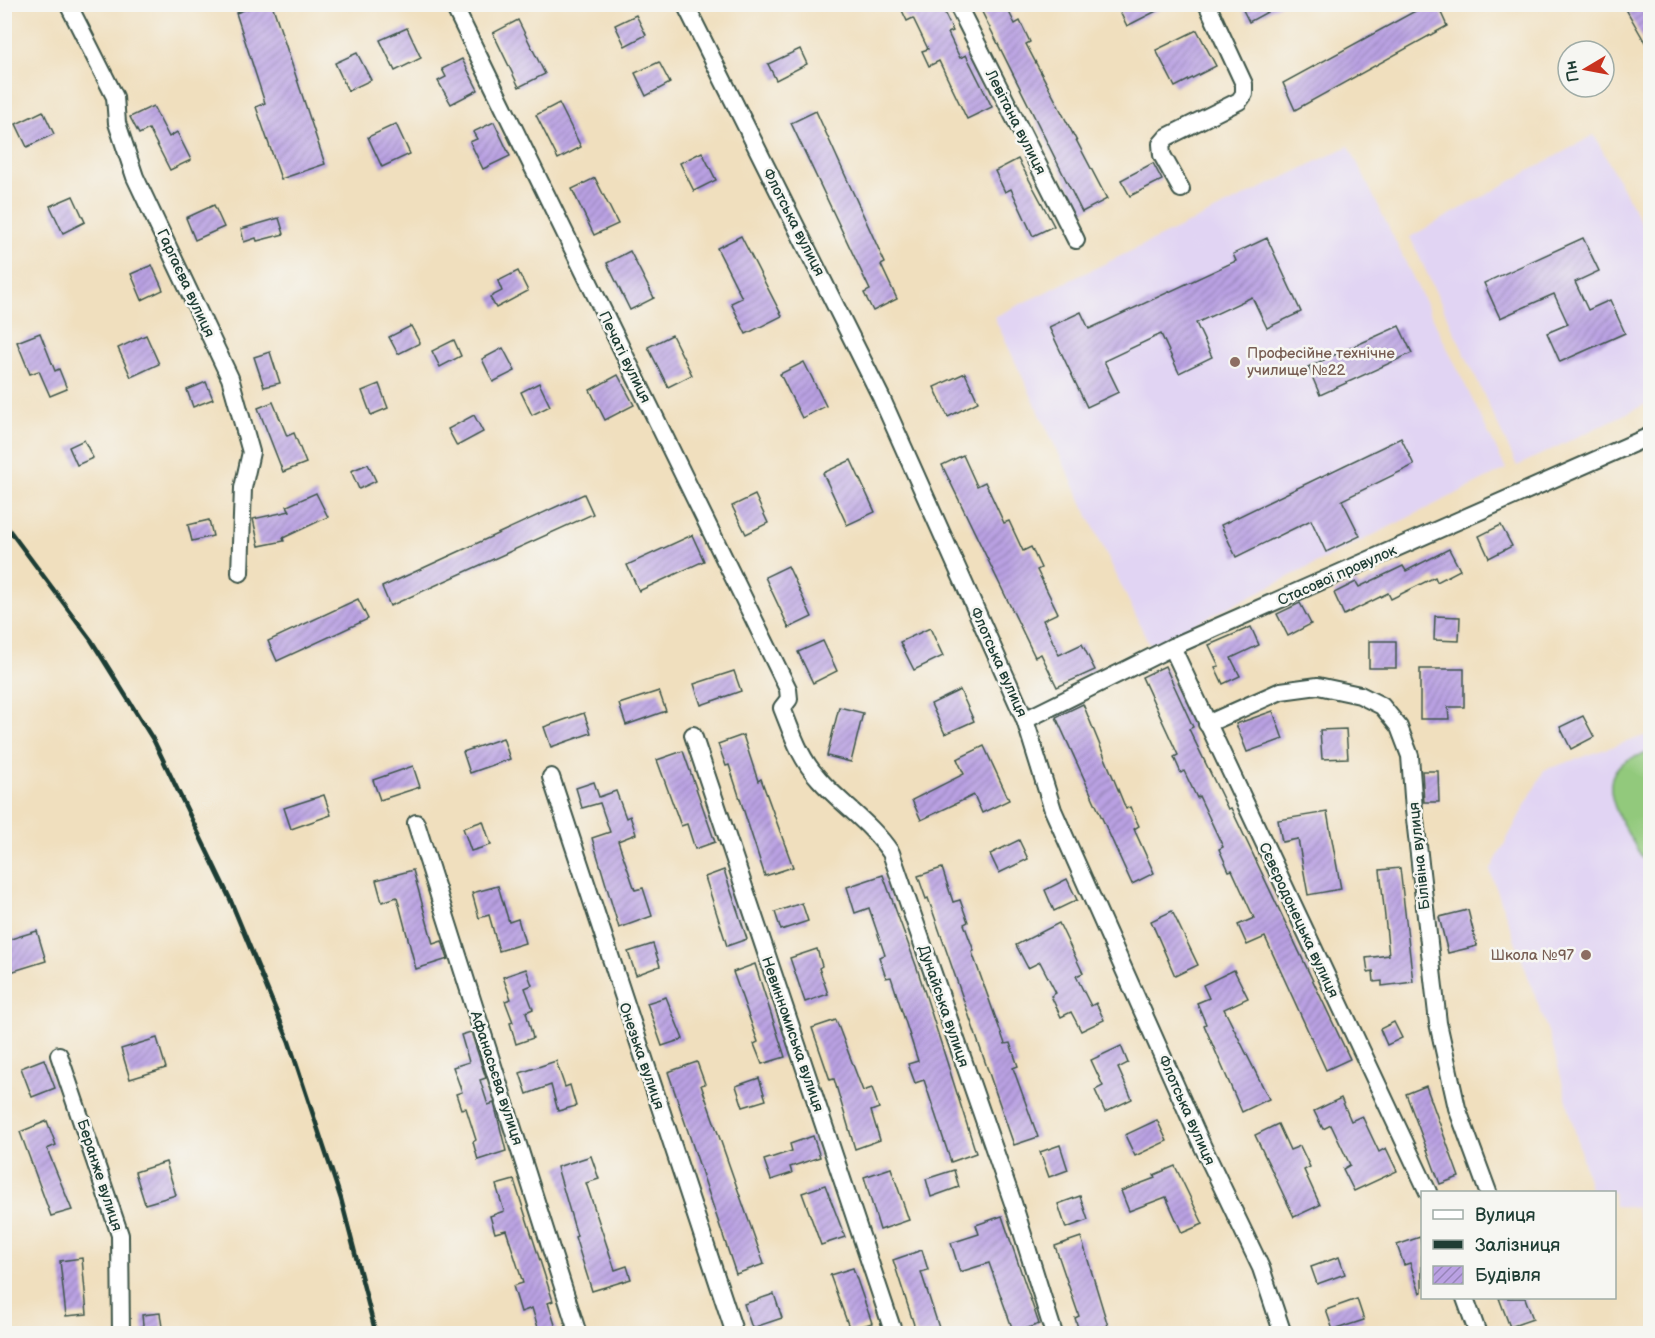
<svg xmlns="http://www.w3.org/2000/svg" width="1655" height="1338" viewBox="0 0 1655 1338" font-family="'Balsamiq Sans',sans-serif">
<defs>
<pattern id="building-hatch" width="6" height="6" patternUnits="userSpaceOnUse" patternTransform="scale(1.5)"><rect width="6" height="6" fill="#baa1e3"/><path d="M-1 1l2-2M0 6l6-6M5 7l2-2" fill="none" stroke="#9784b9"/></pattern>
</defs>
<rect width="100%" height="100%" fill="#f6f6f2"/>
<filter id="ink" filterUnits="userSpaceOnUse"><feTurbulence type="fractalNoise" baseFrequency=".0167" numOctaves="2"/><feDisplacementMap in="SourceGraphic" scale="12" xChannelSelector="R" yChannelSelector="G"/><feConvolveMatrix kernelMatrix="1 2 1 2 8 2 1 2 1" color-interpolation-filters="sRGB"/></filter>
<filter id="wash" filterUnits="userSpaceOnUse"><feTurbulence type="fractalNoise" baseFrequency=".008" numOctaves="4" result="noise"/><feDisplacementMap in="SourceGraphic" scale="24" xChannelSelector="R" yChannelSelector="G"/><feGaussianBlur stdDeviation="1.35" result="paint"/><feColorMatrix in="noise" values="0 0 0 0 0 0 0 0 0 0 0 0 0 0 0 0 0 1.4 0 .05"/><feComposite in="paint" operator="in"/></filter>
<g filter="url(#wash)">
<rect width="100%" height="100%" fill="#f0dfbe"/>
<g fill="#e1d4f3">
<polygon points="1594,135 1650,239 1650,402 1517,466 1410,237"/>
<polygon points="1349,146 1506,469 1150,646 994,317"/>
<polygon points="1650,734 1650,1262 1636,1207 1615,1206 1614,1192 1591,1192 1551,1040 1490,871 1544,770"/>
</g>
<path fill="#92c97c" stroke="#588358" stroke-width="1.5" d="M1650,753V871C1629,832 1573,766 1650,753Z"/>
<g id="blocks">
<g fill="url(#building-hatch)">
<polygon points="260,4 272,4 325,164 281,179 256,107 265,103 236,13"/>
<polygon points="899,4 940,4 953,31 948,33 960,58 966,55 992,107 967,119 939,61 929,66 922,51 928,49 913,18 907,21"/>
<polygon points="978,4 1005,4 1015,24 1020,21 1030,42 1026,44 1107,199 1082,212"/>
<polygon points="1116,4 1170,4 1127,26"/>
<polygon points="1240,4 1282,4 1249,22"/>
<polygon points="1428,4 1437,4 1447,26 1295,110 1283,83"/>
<polygon points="1623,4 1650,4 1650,51"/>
<polygon points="636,15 646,35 625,46 615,25"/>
<polygon points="518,20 545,74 519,87 493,33"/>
<polygon points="407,28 421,58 395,71 380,40"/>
<polygon points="1197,30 1216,66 1175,87 1156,50"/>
<polygon points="800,49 807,64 776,80 768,64"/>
<polygon points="357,53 371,80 348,91 335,63"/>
<polygon points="462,59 478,90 451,104 438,81 446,77 442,69"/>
<polygon points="659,62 670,83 646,96 635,73"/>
<polygon points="559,103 581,147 558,159 536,115"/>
<polygon points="153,106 169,137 177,132 191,160 170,170 149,129 139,134 130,117"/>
<polygon points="43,111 54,134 27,147 16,124"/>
<polygon points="816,111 885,263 881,265 897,299 873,311 864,293 870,290 791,123"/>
<polygon points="494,122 510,156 483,169 470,142 477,139 473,132"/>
<polygon points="396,124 410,154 382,167 368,137"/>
<polygon points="702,152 716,180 694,191 680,163"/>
<polygon points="1018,159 1054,226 1033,236 1011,189 1005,192 995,171"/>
<polygon points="1153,163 1162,180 1130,196 1121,180"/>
<polygon points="595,178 618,224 594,235 572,189"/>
<polygon points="73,196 85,222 63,233 50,206"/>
<polygon points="214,205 224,227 195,240 186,218"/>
<polygon points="279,218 284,234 257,241 256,238 244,242 241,229"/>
<polygon points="741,236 782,316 746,334 731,303 742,298 717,248"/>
<polygon points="1267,238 1301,312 1267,328 1252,297 1196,323 1212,357 1179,373 1161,334 1104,361 1119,392 1087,407 1049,327 1081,312 1089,329 1236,261 1233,254"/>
<polygon points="1583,238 1599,271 1575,282 1588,310 1610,300 1625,333 1560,362 1547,333 1568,324 1554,294 1500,318 1484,283"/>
<polygon points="630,251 654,298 630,310 607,263"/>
<polygon points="152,265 163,290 142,300 131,274"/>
<polygon points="518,271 528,291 496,308 490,297 502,291 498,281"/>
<polygon points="411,326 420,343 398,354 389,337"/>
<polygon points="1399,326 1412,353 1320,395 1308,367"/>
<polygon points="40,333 55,371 59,369 67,389 50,396 39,371 30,374 17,342"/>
<polygon points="146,335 159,364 131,377 118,348"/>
<polygon points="672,335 692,375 668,387 648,347"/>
<polygon points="454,340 461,356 440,367 432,351"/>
<polygon points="503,348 515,371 493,382 482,359"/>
<polygon points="270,352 280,383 264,387 254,357"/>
<polygon points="804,362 826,406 802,418 780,374"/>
<polygon points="965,373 978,402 948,417 934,387"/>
<polygon points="618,375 634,405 605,420 590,390"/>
<polygon points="206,382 213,399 193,407 187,390"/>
<polygon points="539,383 550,406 532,415 521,392"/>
<polygon points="379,384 388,408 371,415 362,391"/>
<polygon points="273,402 287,436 294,433 306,463 283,472 258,408"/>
<polygon points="474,415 483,432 457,446 448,429"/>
<polygon points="1401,438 1414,465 1342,500 1360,536 1326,552 1311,520 1236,557 1221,525"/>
<polygon points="84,440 93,458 77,465 69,447"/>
<polygon points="963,455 977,486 985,482 1004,523 1009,521 1023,551 1031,547 1041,568 1037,570 1058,613 1043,620 1059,655 1082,644 1095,670 1057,687 1041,654 1035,657 942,465"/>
<polygon points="851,460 875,512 847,525 823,473"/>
<polygon points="368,464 376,481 359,489 351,471"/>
<polygon points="316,493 328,517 283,538 284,541 259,546 253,519 290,511 287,506"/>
<polygon points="584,494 593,514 390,606 382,587"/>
<polygon points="755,495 768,523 746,534 732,506"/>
<polygon points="209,520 213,536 192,541 188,525"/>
<polygon points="1501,525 1512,546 1489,558 1479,536"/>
<polygon points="692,535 704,561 639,591 627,565"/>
<polygon points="1449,549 1460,570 1437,582 1435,577 1391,599 1388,593 1344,615 1334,593 1356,582 1359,587 1403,566 1406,571"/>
<polygon points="788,566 812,617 789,628 765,577"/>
<polygon points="358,599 368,619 277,661 268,641"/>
<polygon points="1300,603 1311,624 1288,636 1277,614"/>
<polygon points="1435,616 1460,617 1459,641 1434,640"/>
<polygon points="1251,627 1259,645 1231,658 1240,676 1223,684 1215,667 1219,666 1209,645"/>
<polygon points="930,628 943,656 914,670 900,642"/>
<polygon points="823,641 837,671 813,683 798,652"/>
<rect x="1369" y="641" width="27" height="27"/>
<polygon points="1165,666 1193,727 1189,729 1228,809 1231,808 1350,1059 1326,1070 1265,937 1247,945 1238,925 1254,918 1232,870 1229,871 1219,849 1223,847 1199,796 1197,798 1184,771 1181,773 1174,757 1178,755 1142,677"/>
<polygon points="1420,669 1464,669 1464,707 1448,707 1449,719 1420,719"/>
<polygon points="734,671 741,691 701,705 694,684"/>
<polygon points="960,690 974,721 945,734 931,704"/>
<polygon points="659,691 666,711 626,725 619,704"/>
<polygon points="1083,704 1126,809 1130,807 1139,826 1134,829 1154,873 1132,884 1056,717"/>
<polygon points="839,707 863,713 851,762 827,756"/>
<polygon points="1273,711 1283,739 1247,752 1236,724"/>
<polygon points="584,713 591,733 551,747 544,727"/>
<polygon points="1583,716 1594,737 1571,749 1560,727"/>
<polygon points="1346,729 1348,758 1322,759 1320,730"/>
<polygon points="743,735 758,781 761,779 793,867 765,876 729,765 726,766 718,744"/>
<polygon points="503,738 510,759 470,773 463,752"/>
<polygon points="984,746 1009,800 982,813 974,795 921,820 912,800 964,774 957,759"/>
<polygon points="683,751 715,842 695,849 687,824 681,826 657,760"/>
<polygon points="413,766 420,787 380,800 373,780"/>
<polygon points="1422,771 1438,771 1439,802 1424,802"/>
<polygon points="594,782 599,797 616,791 626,818 630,816 636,834 618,841 635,890 643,888 652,916 619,928 592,838 610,832 600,803 582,808 576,788"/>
<polygon points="324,795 331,815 291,829 284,808"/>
<polygon points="1327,812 1341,889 1308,895 1298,839 1282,842 1278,820"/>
<polygon points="483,821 491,845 471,851 463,828"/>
<polygon points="1019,840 1028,859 999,873 990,854"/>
<polygon points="942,868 953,902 960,900 968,922 964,924 974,951 972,952 1005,1044 1010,1043 1018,1066 1013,1068 1038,1137 1014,1145 928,898 926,899 918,876"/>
<polygon points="1400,868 1413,982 1382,986 1382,981 1374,982 1373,971 1368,972 1366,958 1389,955 1380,870"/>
<polygon points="413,870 433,944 442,941 448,959 416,969 397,897 382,902 376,880"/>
<polygon points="724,870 747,939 727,946 705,877"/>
<polygon points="883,875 917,968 976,1153 951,1162 924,1080 915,1083 908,1064 918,1061 891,977 886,978 879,957 885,955 869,908 855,913 847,887"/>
<polygon points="1067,879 1077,900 1054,911 1045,890"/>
<polygon points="498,886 509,922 518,919 525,943 499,951 489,915 479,918 472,893"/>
<polygon points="802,903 808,921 781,930 775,912"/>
<polygon points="1468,910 1477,946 1448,953 1439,917"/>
<polygon points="1172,911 1198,965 1175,976 1151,921"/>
<polygon points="1059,923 1083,973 1076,976 1091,1006 1096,1003 1104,1020 1081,1031 1071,1012 1061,1017 1051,996 1056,993 1040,962 1028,968 1016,945"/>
<polygon points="37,931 46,961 4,974 4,941"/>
<polygon points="653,944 660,966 636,975 628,952"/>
<polygon points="817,949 822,966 819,968 828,994 805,1002 790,958"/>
<polygon points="755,964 785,1057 762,1064 754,1044 758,1042 733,972"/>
<polygon points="526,969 532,985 525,988 533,1009 526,1012 533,1038 516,1044 510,1023 513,1022 505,1001 511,999 503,977"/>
<polygon points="1234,970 1248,998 1224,1009 1269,1099 1242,1112 1204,1025 1206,1024 1197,1003 1209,998 1203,985"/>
<polygon points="666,997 683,1039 662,1046 647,1003"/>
<polygon points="836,1020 863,1091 872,1088 879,1108 871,1111 880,1140 855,1149 834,1079 830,1080 812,1028"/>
<polygon points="1394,1022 1402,1038 1387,1045 1380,1029"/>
<polygon points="471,1032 486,1078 480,1080 488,1105 494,1103 506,1151 478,1160 473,1142 476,1140 466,1108 461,1109 456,1094 462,1092 453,1067 469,1062 461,1035"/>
<polygon points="157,1038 166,1068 130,1079 121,1049"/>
<polygon points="1121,1046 1128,1063 1118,1068 1132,1099 1105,1112 1095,1090 1103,1086 1091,1060"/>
<polygon points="44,1059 55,1088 32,1097 21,1068"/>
<polygon points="556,1061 565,1087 570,1085 576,1106 558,1111 551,1085 527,1094 520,1073"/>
<polygon points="697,1062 705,1084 701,1085 764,1264 736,1274 668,1072"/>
<polygon points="759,1078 766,1100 743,1107 736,1086"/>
<polygon points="1426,1086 1459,1177 1440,1184 1406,1094"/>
<polygon points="1341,1098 1351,1121 1362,1116 1379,1152 1386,1148 1397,1171 1354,1191 1343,1169 1350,1165 1331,1125 1323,1129 1314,1111"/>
<polygon points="1157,1120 1167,1141 1135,1156 1125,1135"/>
<polygon points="47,1121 56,1145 47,1149 72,1210 51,1216 20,1132"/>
<polygon points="1278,1124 1290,1150 1300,1146 1310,1167 1304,1170 1320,1205 1294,1217 1255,1135"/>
<polygon points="813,1136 820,1157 790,1167 792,1173 771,1180 764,1160 792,1151 790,1144"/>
<polygon points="1060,1145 1068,1170 1049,1177 1040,1152"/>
<polygon points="591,1156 599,1179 586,1183 615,1270 627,1266 631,1279 592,1291 575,1237 577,1236 557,1167"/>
<polygon points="166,1162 176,1195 145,1204 135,1172"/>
<polygon points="1175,1166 1203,1224 1182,1233 1166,1197 1129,1211 1121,1191 1155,1178 1154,1175"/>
<polygon points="891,1168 909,1220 880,1230 864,1177"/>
<polygon points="954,1170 959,1187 931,1197 926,1179"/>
<polygon points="514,1180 553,1301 548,1303 558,1334 540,1334 532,1308 521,1312 513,1286 523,1283 506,1230 495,1233 490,1216 504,1211 496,1185"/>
<polygon points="825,1185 845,1237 821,1245 802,1193"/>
<polygon points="1080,1196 1088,1220 1066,1228 1058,1204"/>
<polygon points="1002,1216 1039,1324 1014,1333 989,1263 960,1272 951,1243 979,1234 976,1225"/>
<polygon points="1081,1237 1108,1326 1087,1334 1080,1334 1075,1318 1079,1316 1055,1246"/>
<polygon points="1420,1237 1422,1245 1422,1292 1420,1293 1410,1263 1404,1265 1397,1245"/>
<polygon points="922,1250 928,1270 921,1272 941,1334 917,1334 893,1260"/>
<polygon points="1339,1257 1345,1274 1317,1284 1311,1267"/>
<polygon points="82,1258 87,1314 66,1316 60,1261"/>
<polygon points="853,1268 872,1323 850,1330 830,1275"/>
<polygon points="774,1294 782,1318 752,1328 744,1304"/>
<polygon points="1499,1298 1525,1298 1533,1319 1510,1327"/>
<polygon points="1357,1299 1364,1320 1333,1330 1326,1310"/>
<polygon points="160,1313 163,1334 144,1334 142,1315"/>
</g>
</g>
</g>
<g filter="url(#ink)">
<use href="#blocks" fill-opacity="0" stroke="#3e5549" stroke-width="1.5"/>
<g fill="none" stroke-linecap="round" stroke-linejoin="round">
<g stroke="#3e5549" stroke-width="20">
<g id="minor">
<polyline points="68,4 115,97 117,123 135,177 230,378 251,452 243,488 240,573"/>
<path d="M453,4L788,689L789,699L782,708C792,733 800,759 819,779C842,805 871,823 891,853L1013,1203L1054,1334"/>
<polyline points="685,4 881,397 1025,720 1053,810 1202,1145 1261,1268 1283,1334"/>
<polyline points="957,4 1076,240"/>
<polyline points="1181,189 1162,155 1161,144 1167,137 1239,101 1244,94 1244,84 1207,4"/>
<polyline points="1172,647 1428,1192"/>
<polyline points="1025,720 1172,647 1650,436"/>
<polyline points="1207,724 1281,691 1318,686 1360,695 1382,706 1399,727 1410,756 1414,810 1438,1023 1457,1108 1488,1192"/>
<polyline points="693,735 894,1334"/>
<polyline points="551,777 735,1334"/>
<polyline points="416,823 578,1334"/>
<polyline points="59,1055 120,1235 121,1334"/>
<polyline points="1465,1298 1478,1334"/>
</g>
</g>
<use href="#minor" stroke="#fff" stroke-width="16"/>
<polyline stroke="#1f3d34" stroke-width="4.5" points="4,523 91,640 154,741 230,899 289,1042 341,1199 376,1334"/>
</g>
</g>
<g fill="#8d6e63" stroke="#f6f6f2" stroke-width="2">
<circle cx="1235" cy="362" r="6"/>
<circle cx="1586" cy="955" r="6"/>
</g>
<g text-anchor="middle" stroke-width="5" stroke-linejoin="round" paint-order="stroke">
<g font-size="15" fill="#1f3d34" stroke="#f6f6f2">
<text transform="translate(1016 122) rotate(63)" y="5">Левітана вулиця</text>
<text transform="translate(794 222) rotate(63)" y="5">Флотська вулиця</text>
<text transform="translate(186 283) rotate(65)" y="5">Гаргаєва вулиця</text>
<text transform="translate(625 357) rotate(64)" y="5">Печаті вулиця</text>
<text transform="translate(1337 575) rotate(-24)" y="5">Стасової провулок</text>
<text transform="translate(999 662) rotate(66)" y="5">Флотська вулиця</text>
<text transform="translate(1419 856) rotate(-96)" y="5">Білівіна вулиця</text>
<text transform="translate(1299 920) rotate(65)" y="5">Сєвєродонецька вулиця</text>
<text transform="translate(944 1006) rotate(71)" y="5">Дунайська вулиця</text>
<text transform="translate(793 1034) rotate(71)" y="5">Невинномиська вулиця</text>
<text transform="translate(642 1056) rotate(71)" y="5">Онезька вулиця</text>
<text transform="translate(497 1078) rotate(72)" y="5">Афанасьєва вулиця</text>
<text transform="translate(1187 1110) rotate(66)" y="5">Флотська вулиця</text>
<text transform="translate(100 1175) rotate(72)" y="5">Беранже вулиця</text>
</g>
<g font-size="15" fill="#785e54" stroke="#f6f6f2" text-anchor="start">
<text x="1247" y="358">Професійне технічне<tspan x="1247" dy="17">училище №22</tspan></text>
<text x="1574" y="960" text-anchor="end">Школа №97</text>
</g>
</g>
<rect width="1655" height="1338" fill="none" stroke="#f6f6f2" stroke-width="24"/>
<rect x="1421" y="1191" width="195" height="108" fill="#f6f6f2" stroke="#a0aca6" stroke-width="1.5"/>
<rect x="1433" y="1210" width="30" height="9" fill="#ffffff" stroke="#a0aca6" stroke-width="1.5"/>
<text x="1475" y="1221" font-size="18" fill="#1f3d34">Вулиця</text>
<rect x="1433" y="1240" width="30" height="9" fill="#1f3d34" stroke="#a0aca6" stroke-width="1.5"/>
<text x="1475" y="1251" font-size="18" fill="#1f3d34">Залізниця</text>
<rect x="1433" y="1266" width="30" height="18" fill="url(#building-hatch)" stroke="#a0aca6" stroke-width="1.5"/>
<text x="1475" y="1281" font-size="18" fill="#1f3d34">Будівля</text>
<g transform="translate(1586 69) rotate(260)"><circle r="28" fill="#f6f6f2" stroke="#a0aca6" stroke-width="1.5"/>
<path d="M0-4.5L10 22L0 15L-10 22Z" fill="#c8321e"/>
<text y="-9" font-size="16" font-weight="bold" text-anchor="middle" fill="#1f3d34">Пн</text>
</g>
</svg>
